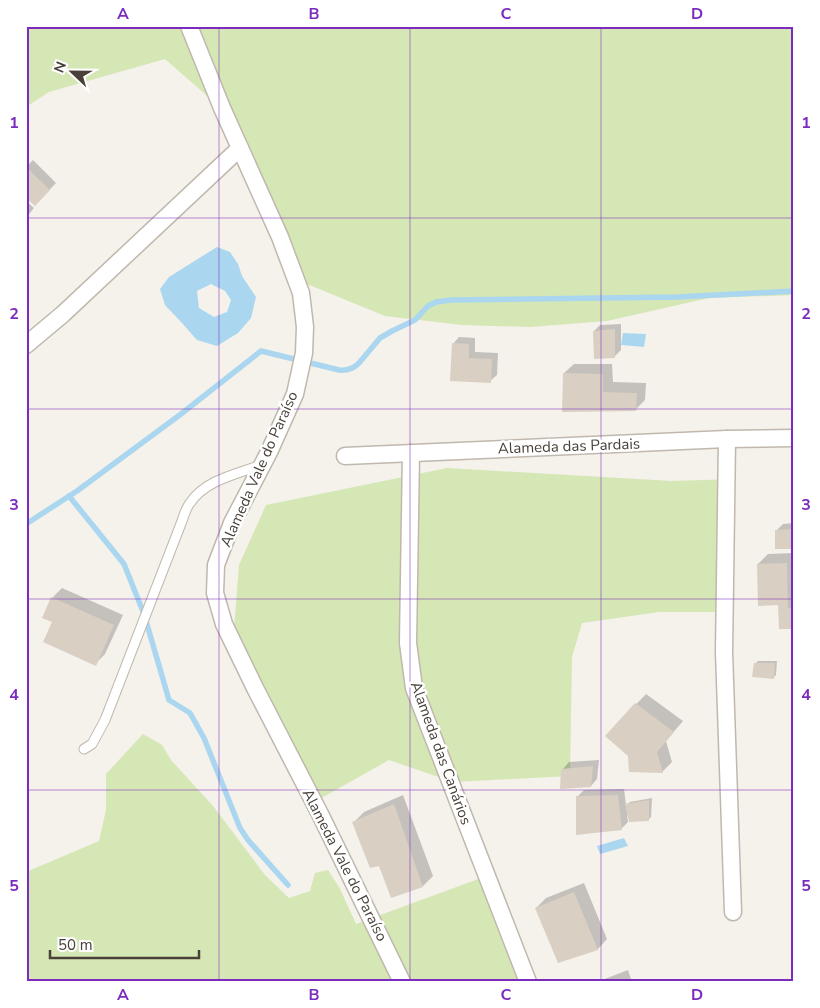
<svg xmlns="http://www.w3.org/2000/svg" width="820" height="1008" viewBox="0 0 820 1008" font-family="'Nunito Sans',sans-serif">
<rect width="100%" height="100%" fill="#f5f1eb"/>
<g fill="#d4e7b5">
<polygon points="26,26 794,26 794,295 709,298 607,321 530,327 462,325 385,316 302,282 213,101 165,59 49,92 26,107"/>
<polygon points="447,468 672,481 735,479 721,532 718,612 659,612 582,623 572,657 570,776 453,782 389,760 309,805 234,629 239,565 266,505"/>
<polygon points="143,734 162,745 171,760 213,806 265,875 289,898 310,891 315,873 328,870 340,889 356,924 481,878 518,982 26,982 26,872 99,841 106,810 106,774"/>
</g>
<g fill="#aad7ef" fill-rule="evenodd">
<path d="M217,247L230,252L238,264L242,276L256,297L251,318L238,333L217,346L197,340L182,323L165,305L160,289L169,277ZM211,284L225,291L231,300L227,312L214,317L199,308L197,291Z"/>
<polygon points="623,333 646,334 644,347 621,345"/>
<polygon points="624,838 628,846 600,854 597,846"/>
</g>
<g fill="#0003">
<polygon points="33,160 56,183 35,205 26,197 26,167"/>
<polygon points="26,201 34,208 26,218"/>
<polygon points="621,324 621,350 614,357 594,331 600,325"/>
<polygon points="459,337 475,338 475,352 498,353 497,375 490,381 453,344"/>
<polygon points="574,364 612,364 613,382 646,383 645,400 635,410 564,373"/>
<polygon points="794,523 794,548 776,531 783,524"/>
<polygon points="794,553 794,627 779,604 758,564 768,554"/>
<polygon points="62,588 123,615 105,654 95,664 53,622 52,598"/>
<polygon points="758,661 777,661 776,675 773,678 755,664"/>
<polygon points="646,694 683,721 666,741 672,762 662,772 629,755 606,736"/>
<polygon points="599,760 597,779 591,786 563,769 569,762"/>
<polygon points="624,789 626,805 630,802 652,798 651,817 648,820 627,815 628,822 621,829 577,797 584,790"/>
<polygon points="403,795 433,876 423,886 392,897 380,865 354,822 364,812"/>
<polygon points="584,883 607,939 598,949 559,962 536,908 546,898"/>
<polygon points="628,970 632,982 597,982"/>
</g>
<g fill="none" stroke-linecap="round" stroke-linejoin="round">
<g stroke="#aad7ef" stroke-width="5.5">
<polyline points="69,496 124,564 144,614 169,700 190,713 204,738 240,828 248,840 288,885"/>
<path d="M26,524L77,491L181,414L261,351L339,370C347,371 353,369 359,363L380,338L392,331L415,320L428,306L436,302L451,300L678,297L794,291"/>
</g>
</g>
<g fill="#d9cfc3">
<polygon points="26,167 50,190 35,206 26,198"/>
<polygon points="615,329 615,358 594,359 593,331"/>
<polygon points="452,343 469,344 469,358 492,359 491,383 450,381"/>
<polygon points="563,373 603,374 603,392 637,393 636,411 562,412"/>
<polygon points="794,529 794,549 775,549 775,530"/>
<polygon points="787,563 788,608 794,608 794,629 779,629 778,605 758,606 757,564"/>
<polygon points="51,597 114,625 96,666 43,642 52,622 42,618"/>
<polygon points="754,663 775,663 774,679 752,677"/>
<polygon points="635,703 674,732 657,752 663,773 629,772 628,756 605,736"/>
<polygon points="593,766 591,787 560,789 561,769"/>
<polygon points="618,795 622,830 576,835 576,796"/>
<polygon points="649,800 649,821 629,822 625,804"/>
<polygon points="394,804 423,887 391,898 379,866 370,868 352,822"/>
<polygon points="574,892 598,950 558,963 535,908"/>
</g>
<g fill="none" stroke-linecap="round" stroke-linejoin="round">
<g stroke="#c0b8ad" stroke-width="11">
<path id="service" d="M84,749L92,744L105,720L182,521C184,515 186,508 190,503C205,480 237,474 261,465"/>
</g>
<g stroke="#c0b8ad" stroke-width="19">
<g id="minor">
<polyline points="189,26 222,108 280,237 301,293 305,327 304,353 295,394 269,452 232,523 216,565 215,593 224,624 255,688 320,814 402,982"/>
<polyline points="26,345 63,314 240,148"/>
<polyline points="727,439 724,652 733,912"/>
<polyline points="411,453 408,643 414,688 528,982"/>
<polyline points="345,456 727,439 794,438"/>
</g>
</g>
<use href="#service" stroke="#fff" stroke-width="9"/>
<use href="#minor" stroke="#fff" stroke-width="16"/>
</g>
<path fill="none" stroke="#7b2cbf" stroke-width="1" stroke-opacity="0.55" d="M219,26V982M410,26V982M601,26V982M26,218H794M26,409H794M26,599H794M26,790H794"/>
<g text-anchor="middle" stroke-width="5" stroke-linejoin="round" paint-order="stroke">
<g font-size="15" fill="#494139" stroke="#fff">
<text transform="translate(569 446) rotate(-2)" y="5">Alameda das Pardais</text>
<text transform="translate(259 469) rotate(-66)" y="5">Alameda Vale do Paraíso</text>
<text transform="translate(441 753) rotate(70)" y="5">Alameda das Canários</text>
<text transform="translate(345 865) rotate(63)" y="5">Alameda Vale do Paraíso</text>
</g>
</g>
<rect width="820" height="1008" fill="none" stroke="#ffffff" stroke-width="55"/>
<g transform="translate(72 72) rotate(292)" stroke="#ffffff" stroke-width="4" paint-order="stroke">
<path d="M0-4L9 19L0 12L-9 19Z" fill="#494139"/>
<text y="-8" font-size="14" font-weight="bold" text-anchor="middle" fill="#494139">N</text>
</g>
<path d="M50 950v8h149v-8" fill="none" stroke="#494139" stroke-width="2.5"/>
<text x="58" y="950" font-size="15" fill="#494139" stroke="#ffffff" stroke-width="4" paint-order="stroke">50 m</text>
<rect x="28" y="28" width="764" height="952" fill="none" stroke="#7b2cbf" stroke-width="2"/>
<g font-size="16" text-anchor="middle" font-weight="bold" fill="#7b2cbf">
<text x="123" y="19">A</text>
<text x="314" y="19">B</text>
<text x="506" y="19">C</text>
<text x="697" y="19">D</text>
<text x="14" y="128">1</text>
<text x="806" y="128">1</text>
<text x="14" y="319">2</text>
<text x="806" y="319">2</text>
<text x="14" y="510">3</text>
<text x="806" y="510">3</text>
<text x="14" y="700">4</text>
<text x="806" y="700">4</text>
<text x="14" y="891">5</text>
<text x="806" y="891">5</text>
<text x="123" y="1000">A</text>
<text x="314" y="1000">B</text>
<text x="506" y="1000">C</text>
<text x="697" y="1000">D</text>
</g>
</svg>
